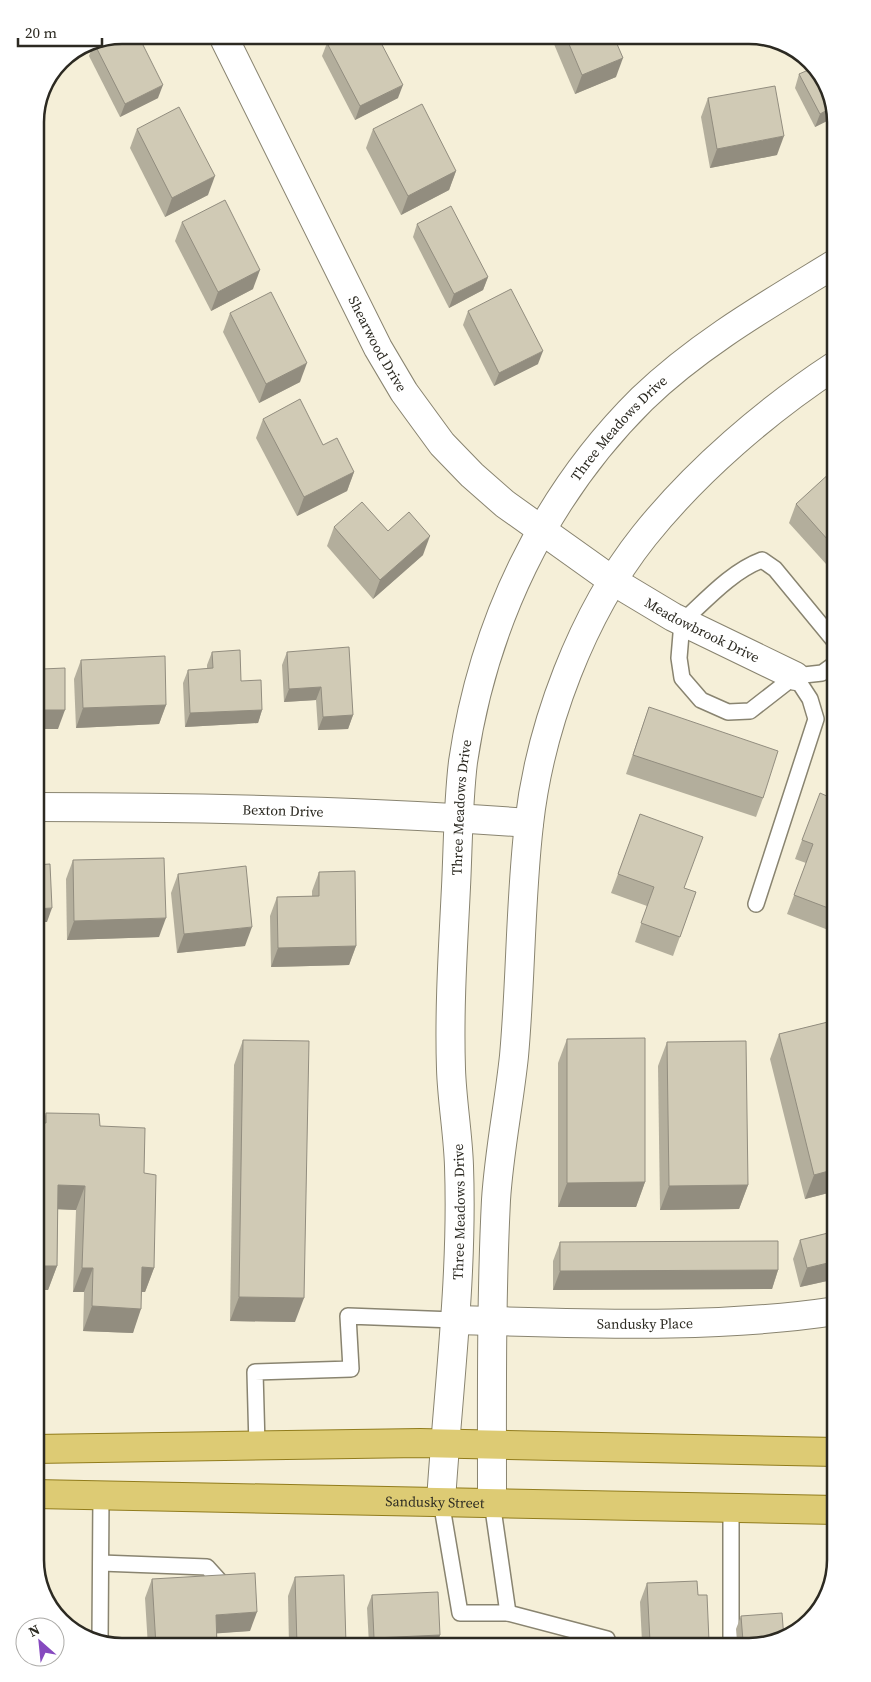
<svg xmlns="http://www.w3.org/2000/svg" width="871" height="1682" viewBox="0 0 871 1682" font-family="'Source Serif 4',serif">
<rect width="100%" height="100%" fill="#f5efd8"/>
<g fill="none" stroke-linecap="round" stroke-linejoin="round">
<g stroke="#898470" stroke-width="18">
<g id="lane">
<path d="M836,663L822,673L795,676L750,711L728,712L701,700L682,678L679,658L682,622C706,600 732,571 762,560L775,569L836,643"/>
<polyline points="756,904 816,719 810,699 795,676"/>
<polyline points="257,1446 255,1372 351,1369 348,1316 454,1320"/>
<polyline points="441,1501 460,1613 508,1613 492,1502"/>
<polyline points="731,1507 731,1641"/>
<polyline points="101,1563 207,1567 226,1588"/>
<polyline points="508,1613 607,1639 608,1642"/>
<polyline points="100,1641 101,1495"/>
</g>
</g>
<g stroke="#898470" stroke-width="30">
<g id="street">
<path id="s1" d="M225,40L378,348L404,392L442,444L472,475L505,504L613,581L673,617L795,676"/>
<path id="s2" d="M35,807C200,807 364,811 529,823"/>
<path id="s3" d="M454,1320C581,1323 710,1330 836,1311"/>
<path id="s4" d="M441,1501C448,1390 463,1278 459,1166C458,1134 452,1101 451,1069C449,1008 453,948 456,887C458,846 458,803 463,762C483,625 543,497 642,399C699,344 769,304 836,263"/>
<path d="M492,1502C492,1401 491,1300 496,1200C499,1152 509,1104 514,1056C521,979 520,901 529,824C540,726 582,614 644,536C696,471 767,410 836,365"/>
</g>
</g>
<g stroke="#917c1c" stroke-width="30">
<g id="primary">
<polyline points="35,1449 420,1443 836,1452"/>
<path id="s5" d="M35,1494L836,1510"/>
</g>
</g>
<use href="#lane" stroke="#fff" stroke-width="15"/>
<use href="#street" stroke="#fff" stroke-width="28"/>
<use href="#primary" stroke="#ddcb74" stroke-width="28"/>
</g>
<g fill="#b3ae9c">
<polygon points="551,37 614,37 616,77 575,94"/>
<polygon points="94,43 158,98 120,117 89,56"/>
<polygon points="327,43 398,98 355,120 322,56"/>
<polygon points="799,74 829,89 835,117 815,127 795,88"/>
<polygon points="708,98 777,155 710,168 701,117"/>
<polygon points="137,129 208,195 165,217 130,148"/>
<polygon points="373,129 456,171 449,190 401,215 366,148"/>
<polygon points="182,222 253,289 211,311 175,241"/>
<polygon points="417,224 488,277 483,290 449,308 413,237"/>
<polygon points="468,311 538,364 494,386 463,325"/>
<polygon points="230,313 300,382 259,403 223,332"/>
<polygon points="263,419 354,472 347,491 297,516 256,438"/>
<polygon points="836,476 836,575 789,523 796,504"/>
<polygon points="334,527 388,531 423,555 373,599 327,546"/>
<polygon points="212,652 241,681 262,710 258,723 185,727 183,683 188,670 207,669 207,665"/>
<polygon points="287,652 353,715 348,729 318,730 316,700 284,702 282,665"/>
<polygon points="81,660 166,705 159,724 76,728 74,679"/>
<polygon points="649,707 763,798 756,817 626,774"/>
<polygon points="836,800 836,933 787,914 806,863 795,859 802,840"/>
<polygon points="640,814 684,888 696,892 673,956 635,942 647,906 611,893"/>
<polygon points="73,860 159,937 67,940 66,879"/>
<polygon points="319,872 356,946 349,965 271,967 270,916 277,897 312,896 312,891"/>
<polygon points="178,874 245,946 177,953 171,893"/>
<polygon points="836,1020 836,1191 805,1199 770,1059 779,1034"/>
<polygon points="567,1039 645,1182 636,1207 558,1207 558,1063"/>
<polygon points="243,1040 295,1322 230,1321 234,1065"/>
<polygon points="667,1042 748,1185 739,1209 660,1210 658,1066"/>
<polygon points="46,1113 100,1126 144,1173 154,1268 145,1292 142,1292 133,1333 83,1331 84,1292 73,1292 76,1210 58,1209 57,1266 48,1290 45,1290 35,1330 35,1123 43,1123"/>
<polygon points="836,1231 836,1279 800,1287 793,1259 800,1240"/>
<polygon points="560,1242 778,1270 772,1289 553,1290 553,1261"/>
<polygon points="295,1577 346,1645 289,1645 288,1596"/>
<polygon points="152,1579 250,1631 217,1633 217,1646 148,1647 145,1598"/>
<polygon points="647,1583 698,1595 709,1641 642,1642 640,1602"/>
<polygon points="823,1594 826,1594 821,1609 819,1610 818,1608"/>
<polygon points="372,1595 440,1635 437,1644 369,1644 367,1608"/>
<polygon points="741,1616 782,1640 737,1641 736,1629"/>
</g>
<g fill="#928d7f">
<polygon points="623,58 616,77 575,94 582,75"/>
<polygon points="163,85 158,98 120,117 125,104"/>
<polygon points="403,85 398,98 355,120 360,106"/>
<polygon points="833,107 835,117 815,127 820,114"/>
<polygon points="784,136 777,155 710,168 717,149"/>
<polygon points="456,171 449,190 401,215 408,196"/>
<polygon points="215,176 208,195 165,217 172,198"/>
<polygon points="260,270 253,289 211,311 218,292"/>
<polygon points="488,277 483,290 449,308 454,294"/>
<polygon points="543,351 538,364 494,386 499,373"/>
<polygon points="307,363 300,382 259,403 266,384"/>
<polygon points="354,472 347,491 297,516 304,497"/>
<polygon points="430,536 423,555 373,599 380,580"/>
<polygon points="321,687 316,700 284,702 289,689"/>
<polygon points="166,705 159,724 76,728 83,708"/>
<polygon points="35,710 65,710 58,729 35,729"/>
<polygon points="262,710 258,723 185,727 190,713"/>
<polygon points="353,715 348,729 318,730 323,717"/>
<polygon points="52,908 47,922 35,922 35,909"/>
<polygon points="166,918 159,937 67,940 74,921"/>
<polygon points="252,927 245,946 177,953 184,934"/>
<polygon points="356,946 349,965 271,967 278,948"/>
<polygon points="836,1169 836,1191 805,1199 814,1175"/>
<polygon points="645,1182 636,1207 558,1207 567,1183"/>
<polygon points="58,1185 85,1186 76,1210 50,1209"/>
<polygon points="748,1185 739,1209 660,1210 669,1186"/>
<polygon points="836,1261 836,1279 800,1287 807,1268"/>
<polygon points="45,1266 57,1266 48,1290 36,1290"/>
<polygon points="142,1267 154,1268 145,1292 133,1292"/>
<polygon points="82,1268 93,1268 84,1292 73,1292"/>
<polygon points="778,1270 772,1289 553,1290 560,1271"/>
<polygon points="239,1297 304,1298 295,1322 230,1321"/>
<polygon points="35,1305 44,1306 36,1330 35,1330"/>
<polygon points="92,1306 141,1309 133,1333 83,1331"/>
<polygon points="257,1612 250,1631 209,1634 216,1615"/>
<polygon points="440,1635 437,1644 372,1644 374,1638"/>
</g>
<g fill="#d0cab5" stroke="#928d7f">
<polygon points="566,37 614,37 623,58 582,75"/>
<polygon points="334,39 379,39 403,85 360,106 327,43"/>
<polygon points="97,41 141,41 163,85 125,104 94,43"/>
<polygon points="813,68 829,89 833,107 820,114 799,74"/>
<polygon points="775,86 784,136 717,149 708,98"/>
<polygon points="422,104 456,171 408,196 373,129"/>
<polygon points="179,107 215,176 172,198 137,129"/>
<polygon points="225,200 260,270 218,292 182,222"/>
<polygon points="451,206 488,277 454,294 417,224"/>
<polygon points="511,289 543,351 499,373 468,311"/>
<polygon points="271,292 307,363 266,384 230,313"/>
<polygon points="300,399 323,445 337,438 354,472 304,497 263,419"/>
<polygon points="832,471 836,476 836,549 796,504"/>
<polygon points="362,502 388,531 409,512 430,536 380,580 334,527"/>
<polygon points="349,647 353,715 323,717 321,687 289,689 287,652"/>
<polygon points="240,650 241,681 261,680 262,710 190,713 188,670 213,668 212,652"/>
<polygon points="35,651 42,651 42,669 65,668 65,710 35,710"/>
<polygon points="165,656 166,705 83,708 81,660"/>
<polygon points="649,707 778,751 763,798 633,755"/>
<polygon points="820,793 836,800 836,911 794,895 813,844 802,840"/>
<polygon points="640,814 703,837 684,888 696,892 680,937 641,923 654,887 618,874"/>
<polygon points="164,858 166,918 74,921 73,860"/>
<polygon points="50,864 52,908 35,909 35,865"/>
<polygon points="246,866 252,927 184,934 178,874"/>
<polygon points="355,871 356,946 278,948 277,897 319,896 319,872"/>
<polygon points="836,1020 836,1169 814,1175 779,1034"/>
<polygon points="645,1038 645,1182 567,1183 567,1039"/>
<polygon points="243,1040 309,1041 304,1298 239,1297"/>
<polygon points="746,1041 748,1185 669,1186 667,1042"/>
<polygon points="46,1113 99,1114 100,1126 145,1128 144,1173 156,1175 154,1268 142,1267 141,1309 92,1306 93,1268 82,1268 85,1186 58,1185 57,1266 45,1266 44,1306 35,1305 35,1123 46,1123"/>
<polygon points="836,1231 836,1261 807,1268 800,1240"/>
<polygon points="778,1241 778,1270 560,1271 560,1242"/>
<polygon points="255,1573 257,1612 216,1615 217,1646 156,1646 152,1579"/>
<polygon points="344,1575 346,1645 297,1645 295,1577"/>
<polygon points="697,1581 698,1595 707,1595 709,1641 650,1642 647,1583"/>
<polygon points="438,1592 440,1635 374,1638 372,1595"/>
<polygon points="782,1613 784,1639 782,1640 743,1641 741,1616"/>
</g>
<g text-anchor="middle" stroke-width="4.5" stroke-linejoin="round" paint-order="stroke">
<g font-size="14" fill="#2c2a22" stroke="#fff">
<text dy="5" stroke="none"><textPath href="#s1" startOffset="340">Shearwood Drive</textPath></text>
<text dy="5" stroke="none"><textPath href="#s4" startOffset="1115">Three Meadows Drive</textPath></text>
<text dy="5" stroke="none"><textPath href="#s1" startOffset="781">Meadowbrook Drive</textPath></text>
<text dy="5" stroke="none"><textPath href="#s4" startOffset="695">Three Meadows Drive</textPath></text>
<text dy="5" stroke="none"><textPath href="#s2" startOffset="248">Bexton Drive</textPath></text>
<text dy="5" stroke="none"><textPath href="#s4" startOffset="290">Three Meadows Drive</textPath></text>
<text dy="5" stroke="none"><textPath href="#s3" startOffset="191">Sandusky Place</textPath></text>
<text dy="5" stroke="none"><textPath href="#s5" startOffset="400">Sandusky Street</textPath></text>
</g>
</g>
<path d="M0 0H871V1682H0ZM122 44H749A78 78 0 0 1 827 122V1560A78 78 0 0 1 749 1638H122A78 78 0 0 1 44 1560V122A78 78 0 0 1 122 44Z" fill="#fff" fill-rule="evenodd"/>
<path fill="none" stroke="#2c2a22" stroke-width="2.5" d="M122 44H749A78 78 0 0 1 827 122V1560A78 78 0 0 1 749 1638H122A78 78 0 0 1 44 1560V122A78 78 0 0 1 122 44Z"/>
<g transform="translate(40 1642) rotate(333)"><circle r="24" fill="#ffffff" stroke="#abaaa7"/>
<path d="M0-4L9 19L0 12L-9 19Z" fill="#8649bf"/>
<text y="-8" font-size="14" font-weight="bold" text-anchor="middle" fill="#2c2a22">N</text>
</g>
<path d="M18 38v8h84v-8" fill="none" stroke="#2c2a22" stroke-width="2.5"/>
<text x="25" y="38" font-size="15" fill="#2c2a22" stroke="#ffffff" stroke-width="4" paint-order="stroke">20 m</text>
</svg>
